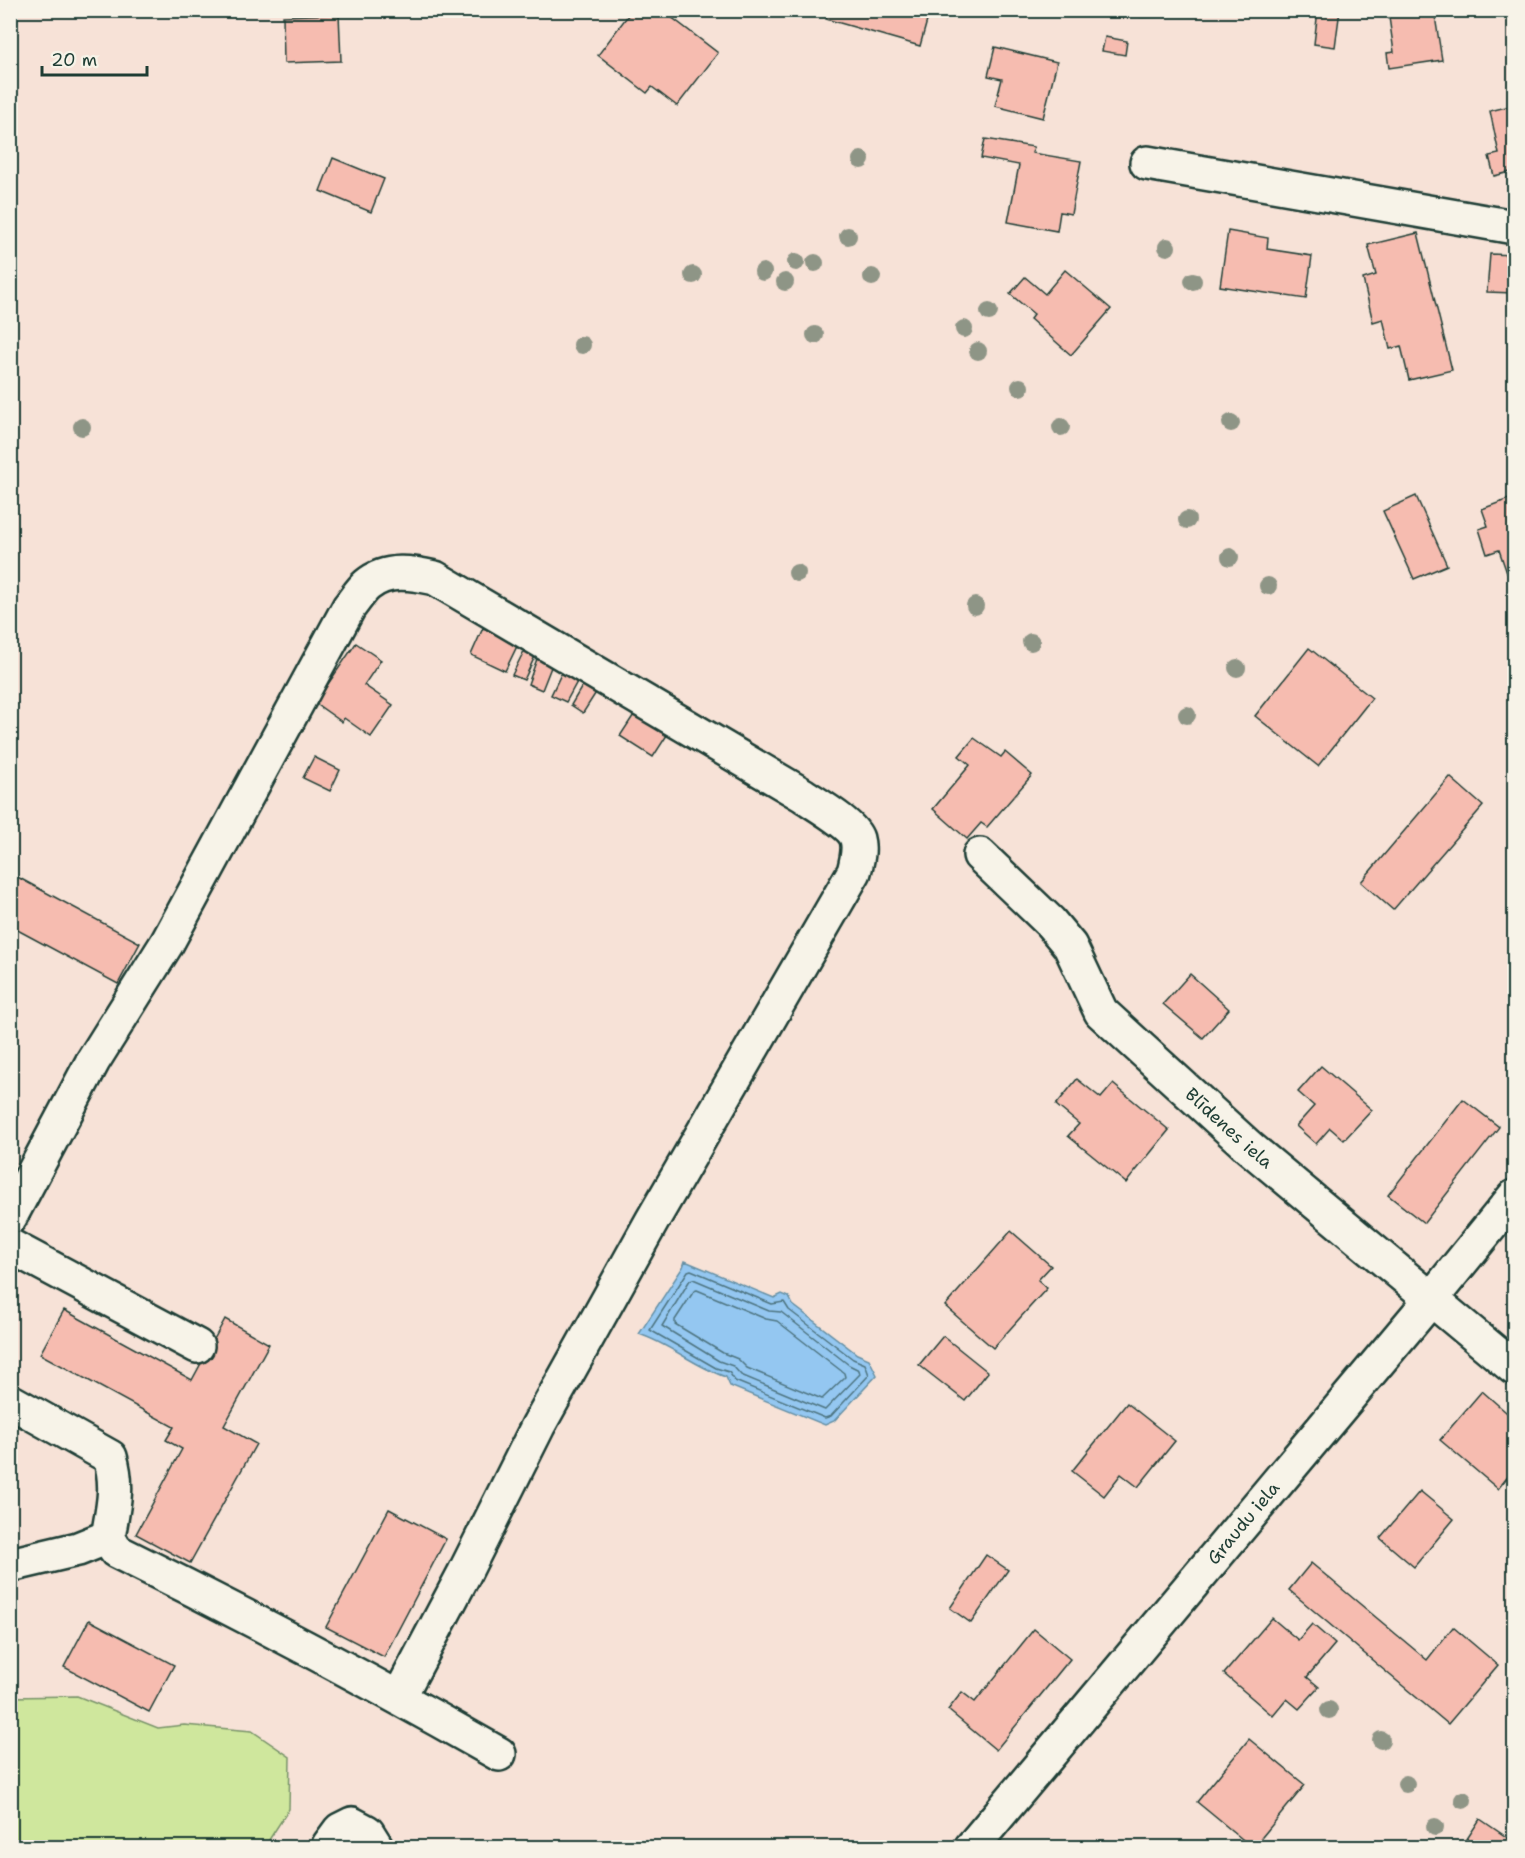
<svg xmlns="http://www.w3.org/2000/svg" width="1525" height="1858" viewBox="0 0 1525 1858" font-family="'Shantell Sans',sans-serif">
<rect width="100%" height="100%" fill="#f7e2d7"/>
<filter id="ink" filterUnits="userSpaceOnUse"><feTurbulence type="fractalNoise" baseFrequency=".0167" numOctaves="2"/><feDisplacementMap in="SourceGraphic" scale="12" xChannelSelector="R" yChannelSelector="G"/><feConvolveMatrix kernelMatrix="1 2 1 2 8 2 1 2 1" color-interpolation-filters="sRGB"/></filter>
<g filter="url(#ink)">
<polygon fill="#cfe79d" stroke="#779268" stroke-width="1.5" points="77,1696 158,1728 184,1725 252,1731 290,1757 289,1809 267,1843 263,1848 11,1847 11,1697"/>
<path fill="#94c7f1" stroke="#6590a5" stroke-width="1.5" d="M685,1261L774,1298L782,1294L789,1297L793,1305L857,1354L869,1359L877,1375L834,1421L825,1425L730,1386L726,1377C695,1367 670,1344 639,1334L683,1267Z"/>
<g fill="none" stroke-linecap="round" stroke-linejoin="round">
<g stroke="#4e7480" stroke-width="1.5">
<polygon points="691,1270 772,1304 784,1302 789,1310 853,1359 865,1364 869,1375 831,1416 825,1418 735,1381 729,1372 716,1368 650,1330 688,1271"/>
<polygon points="693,1279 769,1311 781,1312 849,1365 859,1370 860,1374 825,1410 741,1375 733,1366 719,1361 662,1326 690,1280"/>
<polygon points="697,1290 766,1319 777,1321 844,1373 845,1377 822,1399 747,1368 738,1359 723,1353 675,1324 675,1320 694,1291"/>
</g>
</g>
<g fill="#f6bcb0" stroke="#1f3d34" stroke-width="1.5">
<polygon points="632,10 662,10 718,53 677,106 652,87 647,93 598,55"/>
<polygon points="828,10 930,10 920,46 826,19"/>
<polygon points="1141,10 1165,10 1165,16 1141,17"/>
<polygon points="1318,10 1340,10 1335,47 1314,44"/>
<polygon points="1388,10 1434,10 1442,60 1389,68 1387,53 1394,52"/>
<polygon points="339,14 341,61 284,63 283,16"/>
<polygon points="1105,37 1127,41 1125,55 1102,51"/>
<polygon points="995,47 1057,62 1043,118 995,106 1002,79 988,76"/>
<polygon points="1514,105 1514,171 1494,176 1489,156 1499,154 1490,111"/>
<polygon points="985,139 1034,147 1032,153 1081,161 1071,214 1060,212 1057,231 1008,222 1019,165 981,158"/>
<polygon points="333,158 384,179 371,212 320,191"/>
<polygon points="1228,231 1268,238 1267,249 1312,256 1306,299 1220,286"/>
<polygon points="1418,233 1452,370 1409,380 1401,346 1390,349 1383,319 1373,322 1363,279 1376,275 1368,245"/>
<polygon points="1490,254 1514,255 1514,293 1487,292"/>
<polygon points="1065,270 1111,309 1071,355 1030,319 1034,314 1010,294 1025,277 1045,294"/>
<polygon points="1416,496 1447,565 1414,579 1383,511"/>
<polygon points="1514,497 1514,570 1507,573 1499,550 1487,554 1479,529 1488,526 1482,509"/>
<polygon points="483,628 518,644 505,671 471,655"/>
<polygon points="356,643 381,660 364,685 393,705 371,737 344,718 342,722 315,703"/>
<polygon points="1309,648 1372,698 1318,766 1255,716"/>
<polygon points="525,649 536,654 524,680 512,675"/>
<polygon points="538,656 553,662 542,690 528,684"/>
<polygon points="563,670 579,678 566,702 551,695"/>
<polygon points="584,683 597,691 583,713 571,705"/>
<polygon points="637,710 669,732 653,757 620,736"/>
<polygon points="974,738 1001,757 1005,752 1032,775 987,827 981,823 967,839 933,809 970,765 959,756"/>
<polygon points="314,757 340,770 330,791 303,778"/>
<polygon points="1450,777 1483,806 1393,910 1361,882"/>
<polygon points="10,873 140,943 118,984 10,926"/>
<polygon points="1190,974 1229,1009 1203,1038 1163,1004"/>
<polygon points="1321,1066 1372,1110 1344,1140 1330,1128 1316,1144 1296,1126 1314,1106 1298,1092"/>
<polygon points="1077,1079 1101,1098 1113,1084 1169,1130 1126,1183 1068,1136 1079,1124 1056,1105"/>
<polygon points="1463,1099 1499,1127 1424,1223 1388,1195"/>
<polygon points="1011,1231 1051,1266 1038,1280 1047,1288 993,1348 945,1306"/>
<polygon points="64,1310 192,1380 225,1319 269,1344 224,1426 256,1444 190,1563 136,1534 182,1449 166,1440 174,1427 40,1354"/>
<polygon points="943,1336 988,1372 965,1401 919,1365"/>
<polygon points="1482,1391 1514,1419 1514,1469 1498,1489 1440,1440"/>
<polygon points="1127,1403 1175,1441 1138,1487 1121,1474 1104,1496 1072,1471"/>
<polygon points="1420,1491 1454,1519 1414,1567 1380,1538"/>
<polygon points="389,1509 446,1539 384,1657 326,1627"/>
<polygon points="986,1555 1008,1570 971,1623 950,1608"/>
<polygon points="1311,1563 1427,1660 1453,1627 1498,1665 1448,1724 1289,1590"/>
<polygon points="1272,1618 1298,1640 1312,1624 1335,1644 1307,1677 1319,1687 1299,1709 1287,1699 1273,1716 1224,1674"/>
<polygon points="89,1620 174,1665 149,1712 64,1667"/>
<polygon points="1034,1629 1070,1659 996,1750 948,1710 962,1692 975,1702"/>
<polygon points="1249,1739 1305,1785 1253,1848 1197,1802"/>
<polygon points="1480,1819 1512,1841 1507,1848 1461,1848"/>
</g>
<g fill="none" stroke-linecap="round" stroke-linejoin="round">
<g stroke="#1f3d34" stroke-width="38">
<g id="minor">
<polyline points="1147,163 1514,227"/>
<path id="s1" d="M980,855L1050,922L1070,946L1101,1012L1250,1148L1514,1368"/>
<path d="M10,1217L93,1061L167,943L349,607C355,600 360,591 367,585C387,568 413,573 435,578L803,795C816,804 853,825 857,839C860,850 857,861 854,872L652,1221L538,1426L464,1574L399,1697"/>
<polyline points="10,1246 197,1346"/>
<path d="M10,1401L110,1457C119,1486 113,1508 108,1537"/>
<path d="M10,1565L78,1549L108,1537L116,1551C246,1615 373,1682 499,1754"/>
<polyline points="329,1845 340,1830 352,1824 367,1832 377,1848"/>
</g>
</g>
<g stroke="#1f3d34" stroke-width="38">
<g id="major">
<path id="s2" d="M971,1848L1432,1298L1514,1197"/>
</g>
</g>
<use href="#minor" stroke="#f7f3e8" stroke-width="33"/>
<use href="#major" stroke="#f7f3e8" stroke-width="33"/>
</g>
<g fill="#8e9586">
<circle cx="861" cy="160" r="9"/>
<circle cx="848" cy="236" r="9"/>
<circle cx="1167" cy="247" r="9"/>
<circle cx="796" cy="262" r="9"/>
<circle cx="815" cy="263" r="9"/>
<circle cx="763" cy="272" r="9"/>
<circle cx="693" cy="275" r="9"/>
<circle cx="872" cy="277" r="9"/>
<circle cx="1193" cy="281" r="9"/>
<circle cx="785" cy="282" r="9"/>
<circle cx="989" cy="312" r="9"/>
<circle cx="964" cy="329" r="9"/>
<circle cx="815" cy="335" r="9"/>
<circle cx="582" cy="345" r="9"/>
<circle cx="978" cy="351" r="9"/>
<circle cx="1020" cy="387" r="9"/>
<circle cx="1231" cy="423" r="9"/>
<circle cx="82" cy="427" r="9"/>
<circle cx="1061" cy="427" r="9"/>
<circle cx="1187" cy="520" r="9"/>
<circle cx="1230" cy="557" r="9"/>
<circle cx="797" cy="573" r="9"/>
<circle cx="1268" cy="586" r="9"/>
<circle cx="975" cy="606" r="9"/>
<circle cx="1031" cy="642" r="9"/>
<circle cx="1237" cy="668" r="9"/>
<circle cx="1187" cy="715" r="9"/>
<circle cx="1329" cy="1710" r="9"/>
<circle cx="1381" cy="1740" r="9"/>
<circle cx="1406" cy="1784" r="9"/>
<circle cx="1463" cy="1800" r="9"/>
<circle cx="1435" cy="1827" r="9"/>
</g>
</g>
<g text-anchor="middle" stroke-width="5" stroke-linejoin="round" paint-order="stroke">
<g font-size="18" fill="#1f3d34" stroke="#f7f3e8">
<text dy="6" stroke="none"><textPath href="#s1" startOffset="374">Blīdenes iela</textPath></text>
<text dy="6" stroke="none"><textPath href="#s2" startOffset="424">Graudu iela</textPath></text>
</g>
</g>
<rect width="1525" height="1858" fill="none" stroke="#f7f3e8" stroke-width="36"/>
<rect x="18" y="18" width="1489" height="1822" fill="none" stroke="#1f3d34" stroke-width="2" filter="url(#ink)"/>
<path d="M42 66v9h105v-9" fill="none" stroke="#1f3d34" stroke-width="3"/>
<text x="51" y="66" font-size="18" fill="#1f3d34" stroke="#f7f3e8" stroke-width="4.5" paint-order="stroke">20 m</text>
</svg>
